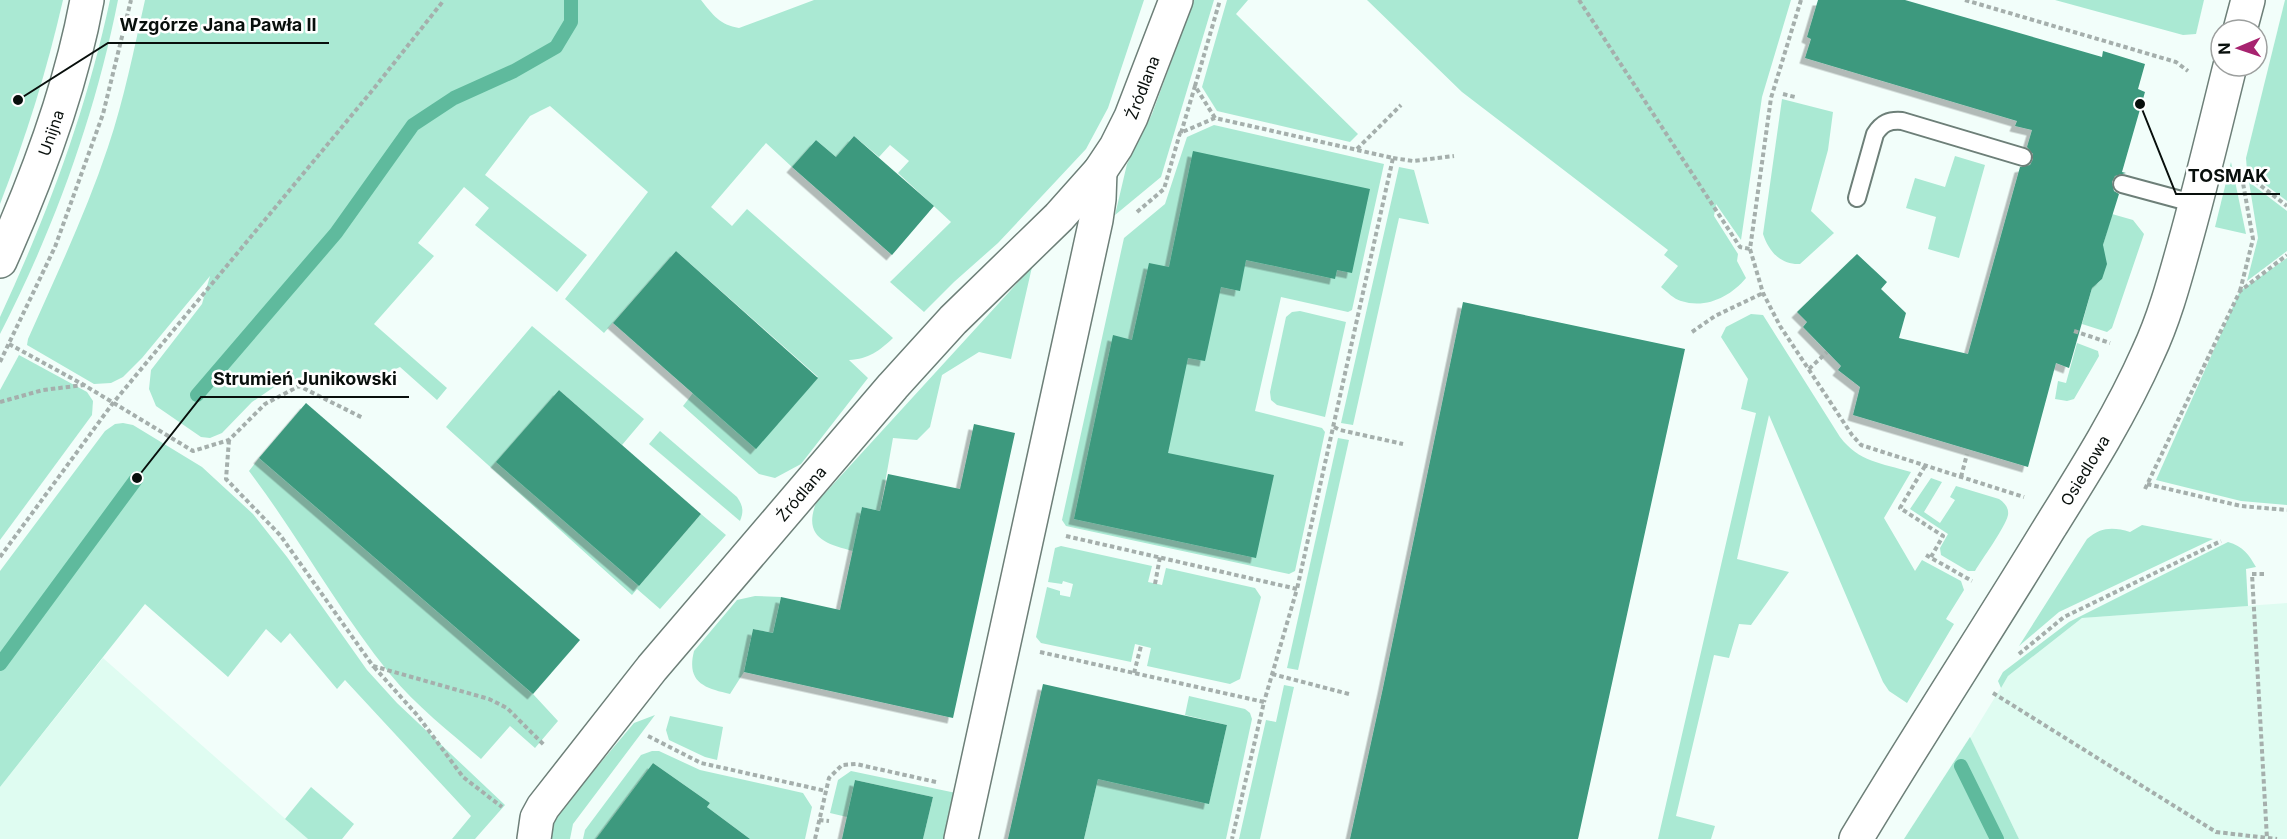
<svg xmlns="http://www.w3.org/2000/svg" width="2287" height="839" viewBox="0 0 2287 839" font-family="Inter,sans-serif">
<defs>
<filter id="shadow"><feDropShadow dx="-5.5" dy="5.5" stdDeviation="0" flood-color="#0004"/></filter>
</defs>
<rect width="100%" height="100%" fill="#f2fefa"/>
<g fill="#dffcf1">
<polygon points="2287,603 2287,839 2019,839 1970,738 2008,676 2082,618"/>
<polygon points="103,658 308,839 0,839 0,787"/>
</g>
<g fill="#aae9d3">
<path d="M0,0H63C47,70 26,137 0,204Z"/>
<path d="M110,0H118C95,116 54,229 0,334V317C48,213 86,112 110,0Z"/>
<path d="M145,0H701C713,15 720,25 739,28L814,0H1144L1108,108L1086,149L998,243L954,282L924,312L890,282L951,222L898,173L909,161L890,145L879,157L854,136L836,157L816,140L792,167L766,143L711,207L732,226L747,209L893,338C879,351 869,359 849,360L868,378L801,464L775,478L759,474L683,406L693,393L818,377L676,251L604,333L565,299L648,192L550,106L530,116L485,175L587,255L557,292L475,225L489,208L464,187L418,243L434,256L374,324L447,388L437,400L400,367C369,381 334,393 302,377L277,385L252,402L222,433L210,438L201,437L156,406L149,389L151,370L202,304L210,276L142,358L123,377L111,383L94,384L27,345L28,339C56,276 86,213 108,147C124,100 134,49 145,0Z"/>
<polygon points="1194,0 1214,0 1161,177 1115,215 1127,164 1152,114"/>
<polygon points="1227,0 1248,0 1236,14 1358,134 1350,142 1217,111 1202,87"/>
<path d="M1367,0H1791L1762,97L1741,240L1716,204L1714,216L1738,254L1737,261L1746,278C1730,297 1706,309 1681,301C1674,299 1667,292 1661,287L1678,266L1664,255L1668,250L1462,92Z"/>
<polygon points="2055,0 2204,0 2196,34 2183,35"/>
<polygon points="2285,0 2287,0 2287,201 2247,171 2246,158"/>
<path d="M1782,99L1833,112L1828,150L1811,211L1834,233L1800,264C1781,265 1769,252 1763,234Z"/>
<polygon points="1214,125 1384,164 1352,310 1348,312 1281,297 1255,411 1322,428 1325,432 1295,571 1289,574 1066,526 1062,520 1124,238 1165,204 1187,137"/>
<polygon points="1955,156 1985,165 1959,258 1928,249 1936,217 1906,208 1915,178 1945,187"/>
<polygon points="2231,162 2246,234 2215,227"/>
<polygon points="1399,167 1414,170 1429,224 1399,218 1353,425 1341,423"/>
<polygon points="2249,182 2287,211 2287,251 2247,281 2258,238"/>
<polygon points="2112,214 2133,220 2144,234 2112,328 2107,332 2082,324 2092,288 2102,279 2103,245"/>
<polygon points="2287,258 2287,505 2241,501 2156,480 2240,291"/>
<path d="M1032,267L1011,359L979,352L942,375L930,427L917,440L893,438L880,511L862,507L853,551C825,544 803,537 816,503Z"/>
<polygon points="1300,311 1346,322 1325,417 1277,405 1271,400 1270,392 1286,317 1292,312"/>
<path d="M1751,314L1763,315L1840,437C1859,462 1881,463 1911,472L1884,518L1915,571L1922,560L1961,581L1964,590L1946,619L1954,624L1907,703L1889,691L1883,682L1769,415L1737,559L1789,572L1751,625L1739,624L1729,658L1714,655L1676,816L1715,826L1711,839H1658L1756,413L1741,409L1748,379L1721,337L1726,327Z"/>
<polygon points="532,326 644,419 622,445 559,390 497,462 639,586 701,514 726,535 660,609 637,589 632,595 446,427"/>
<polygon points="2077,343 2098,351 2099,356 2074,399 2067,401 2055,399 2058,381 2066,383"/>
<polygon points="19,355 87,392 93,401 92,415 0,540 0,390"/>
<polygon points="123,423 133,425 202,467 253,514 287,557 367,670 397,703 505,805 475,839 452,839 471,816 345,680 337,689 290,633 281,643 266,629 228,677 145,604 0,787 0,571 105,431 115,424"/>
<path d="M660,431L737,497C743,506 744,511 740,521L649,444Z"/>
<polygon points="1338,438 1349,440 1298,670 1287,668"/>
<path d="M259,458L533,694L558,721L535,748L510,726L481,759C450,732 416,706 390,674C338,610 299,537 249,471Z"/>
<path d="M1931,478L1942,482L1924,512L1940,523L1955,500L1950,497L1956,486L1999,499C2005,503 2009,508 2008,515C2005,528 1982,559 1975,571H1968L1941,555L1940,548L1948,534L1910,509Z"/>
<path d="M2142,525L2213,539L2059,612L2019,646L2087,539C2101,527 2113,527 2130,532Z"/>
<path d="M2228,542C2243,546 2249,555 2256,567L2246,569L2248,606L2082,618L2008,676L2001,688L1998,681L2003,672L2069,622Z"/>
<polygon points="1061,546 1152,566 1148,582 1162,585 1166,568 1255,588 1261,597 1240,679 1230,684 1147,666 1151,648 1135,644 1131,662 1041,643 1036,637 1047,587 1060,591 1060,595 1070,597 1073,584 1063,581 1062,584 1048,582 1055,548"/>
<path d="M755,596L781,597L773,633L753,629L744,672L730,694C705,688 686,683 694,651L737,600Z"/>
<polygon points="1284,685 1294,687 1260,839 1239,839 1266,720 1276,722"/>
<polygon points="1189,696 1245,709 1250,713 1252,719 1226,839 1084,839 1100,770 1209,803 1227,725 1185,715"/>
<polygon points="655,715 573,824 570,839 551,839 555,819 560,811 634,723"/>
<polygon points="670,716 723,727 717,760 705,757 669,740 666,730"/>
<polygon points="1970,737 2019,839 1904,839"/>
<polygon points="652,751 659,751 700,770 803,793 812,807 805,839 750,839 707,807 710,803 653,763 600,834 607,839 583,839 585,830 641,755"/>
<polygon points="851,771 956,793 945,839 923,839 933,797 855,780 847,817 830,813 838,780"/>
<polygon points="311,787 354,824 342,839 308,839 285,819"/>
</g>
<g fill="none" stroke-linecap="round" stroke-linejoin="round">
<g stroke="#5fba9d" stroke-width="14">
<polyline points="197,395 336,233 413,125 454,98 514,71 556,47 571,22 571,0"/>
<polyline points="0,664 137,478"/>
<polyline points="1961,766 1997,839"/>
</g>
</g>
<g fill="#3c997e" filter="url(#shadow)">
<polygon points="1818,0 1905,0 2102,57 2103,51 2145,64 2138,89 2145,92 2122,172 2126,173 2115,176 2112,182 2114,191 2119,194 2103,245 2107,264 2102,279 2092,288 2069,368 2056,363 2028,467 1853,415 1860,387 1838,370 1841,366 1803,327 1807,322 1797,312 1857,254 1887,282 1881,289 1906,313 1899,338 1968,354 2020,167 2030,165 2033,159 2033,154 2027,147 2032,130 2015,126 2017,121 1805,58 1811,39 1807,37"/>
<polygon points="854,136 934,206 892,255 792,167 816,140 836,157"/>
<polygon points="1193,151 1370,189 1352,273 1337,270 1335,279 1246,260 1240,291 1221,287 1205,361 1188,358 1168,453 1274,475 1256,558 1074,519 1113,335 1132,340 1149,263 1169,267"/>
<polygon points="676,251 818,378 756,449 613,323"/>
<polygon points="1463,302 1685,349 1578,839 1350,839 1383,688"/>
<polygon points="559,390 701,514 639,586 496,462"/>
<polygon points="306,403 580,640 533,694 259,458"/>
<polygon points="974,424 1015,433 953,718 744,672 753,629 773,633 781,597 840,610 862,507 880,511 888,474 960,489"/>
<polygon points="1043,684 1227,725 1209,804 1098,779 1084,839 1008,839"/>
<polygon points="653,763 710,803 707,807 750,839 596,839"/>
<polygon points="855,780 933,797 923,839 842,839"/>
</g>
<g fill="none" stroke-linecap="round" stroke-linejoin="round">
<g stroke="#6d7f78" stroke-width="20">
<g id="lane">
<polyline points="2122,184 2196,204"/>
<path d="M1857,198L1875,134C1882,123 1889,120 1902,121L2023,157"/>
</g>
</g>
<g stroke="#6d7f78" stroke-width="36">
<g id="street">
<polyline points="2240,30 2248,0"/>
<path id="s1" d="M534,839L537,818L543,807L652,668L893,386L953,320L1059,217L1100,171L1116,147L1131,117L1176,0"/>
<polyline points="961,839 1096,220 1099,199 1100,171"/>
<path id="s2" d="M1856,839C1919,734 1986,632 2050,527C2085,471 2121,414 2148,353C2164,319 2174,282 2184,246C2201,186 2215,126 2230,66"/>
</g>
</g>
<g stroke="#6d7f78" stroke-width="36">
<g id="secondary">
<path id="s3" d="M0,261C36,181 71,87 87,0"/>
</g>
</g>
<g stroke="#a5afac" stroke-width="4" stroke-dasharray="4.5 3" stroke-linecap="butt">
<polyline points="1579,0 1740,247 1750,249"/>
<polyline points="1801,0 1771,98 1750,249 1763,293 1780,326 1852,435 1861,445 2024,497"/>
<polyline points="1965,0 2176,62 2188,71"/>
<polyline points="1783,94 1795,97"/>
<polyline points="1215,118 1195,86 1220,0"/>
<polyline points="1181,133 1195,86"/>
<polyline points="1357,149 1401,105"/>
<polyline points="1393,158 1413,161 1454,156"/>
<polyline points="2243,172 2287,206"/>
<polyline points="1137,212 1164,189 1180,133 1215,118 1393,158 1297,589"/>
<polyline points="2240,291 2253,239 2243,183"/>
<polyline points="2074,331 2110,343"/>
<polyline points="1692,332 1715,316 1763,293"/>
<polyline points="9,344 84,385 193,451 229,440 265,404 299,386 363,418"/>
<polyline points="0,362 55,247 103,114 131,0"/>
<polyline points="1809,369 1827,352"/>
<polyline points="0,402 43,390 84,385"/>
<polyline points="1334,427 1340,430 1403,444"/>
<polyline points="229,440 226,479 280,535 373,666 489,699 507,708 544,745"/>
<polyline points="1925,466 1900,508 1943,536 1931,557"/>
<polyline points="1961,477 1967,454"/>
<polyline points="2147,484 2241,506 2287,510"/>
<polyline points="2145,489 2240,291 2287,255"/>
<polyline points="1066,536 1297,589 1264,702"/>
<polyline points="1926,555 1972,581"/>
<polyline points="0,557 113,403 371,92 444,0"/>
<polyline points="2264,574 2252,574 2267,839"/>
<polyline points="1155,584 1160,557"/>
<polyline points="1040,652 1264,702 1232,839"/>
<polyline points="2019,654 2064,617 2221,541"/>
<polyline points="374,667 418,716 463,777 502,807"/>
<polyline points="1134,673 1141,646"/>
<polyline points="1272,674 1349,694"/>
<polyline points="1993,693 2216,832 2277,839"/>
<polyline points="648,736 701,763 826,791"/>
<polyline points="819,820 829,821"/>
<polyline points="815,839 829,778 842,765 856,764 936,782"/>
</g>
<use href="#lane" stroke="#fff" stroke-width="16"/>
<use href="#street" stroke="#fff" stroke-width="33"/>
<use href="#secondary" stroke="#fff" stroke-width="33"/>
</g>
<g text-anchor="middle" stroke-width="5" stroke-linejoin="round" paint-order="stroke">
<g font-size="16" fill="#080f0c" stroke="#fff">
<text dy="6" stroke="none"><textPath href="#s1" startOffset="974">Źródlana</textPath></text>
<text dy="6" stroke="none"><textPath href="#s3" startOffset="138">Unijna</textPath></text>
<text dy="6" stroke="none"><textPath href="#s2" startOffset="434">Osiedlowa</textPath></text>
<text dy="6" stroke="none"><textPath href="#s1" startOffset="440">Źródlana</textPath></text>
</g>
</g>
<path fill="none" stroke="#080f0c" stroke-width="2" d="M18 100L108 43H329M2140 104L2176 194H2280M137 478L201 397H409"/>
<g fill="#080f0c" stroke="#fff" stroke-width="2">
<circle cx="18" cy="100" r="6"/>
<circle cx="2140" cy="104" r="6"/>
<circle cx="137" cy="478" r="6"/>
</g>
<g font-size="18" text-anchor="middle" font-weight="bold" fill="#080f0c" stroke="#fff" stroke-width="5" stroke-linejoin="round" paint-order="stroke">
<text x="218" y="31">Wzgórze Jana Pawła II</text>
<text x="2228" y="182">TOSMAK</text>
<text x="305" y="385">Strumień Junikowski</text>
</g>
<g transform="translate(2239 48) rotate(268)"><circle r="28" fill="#ffffff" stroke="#9c9f9e" stroke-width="1.5"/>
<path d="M0-4.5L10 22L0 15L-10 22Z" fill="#a7236f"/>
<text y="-9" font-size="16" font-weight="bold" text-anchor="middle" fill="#080f0c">N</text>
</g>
</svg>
